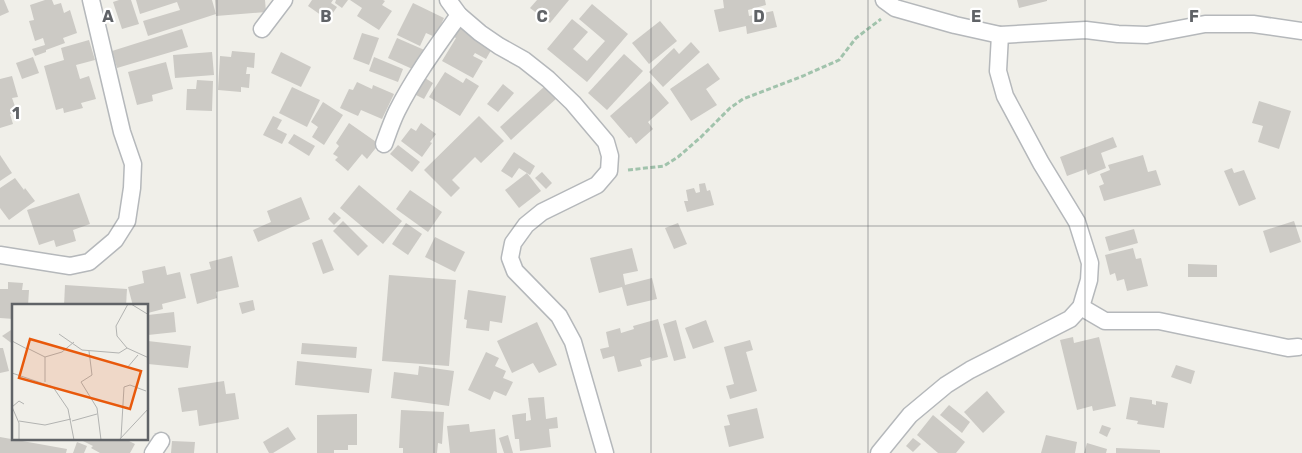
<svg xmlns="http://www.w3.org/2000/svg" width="1302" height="453" viewBox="0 0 1302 453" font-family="Rubik,sans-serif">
<rect width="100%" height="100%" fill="#f0efe9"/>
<g fill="#cccac5">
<polygon points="0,0 4,0 9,12 0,16"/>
<polygon points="45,0 52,0 54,5 61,3 64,13 70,10 77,33 63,38 65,43 46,50 46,52 35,56 32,49 45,45 43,38 35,41 29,21 34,20 30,5"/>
<polygon points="119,0 131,0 139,24 122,29 113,2"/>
<polygon points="136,0 212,0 216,14 148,36 143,21 180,10 177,2 140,14"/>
<polygon points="215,0 265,0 266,12 216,16"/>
<polygon points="312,0 333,0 331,3 337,7 328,20 308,6"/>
<polygon points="336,0 348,0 342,8 335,3"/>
<polygon points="350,0 383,0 385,1 382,5 392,11 379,30 357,16 362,8"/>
<polygon points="537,0 569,0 550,23 530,8"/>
<polygon points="723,0 765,0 766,5 748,10 749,16 773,11 777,27 747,34 746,26 719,32 714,10 724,8"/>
<polygon points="1017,0 1047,0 1047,1 1019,8"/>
<polygon points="413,3 444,18 435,37 426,33 420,46 397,35"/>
<polygon points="592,4 628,34 587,82 547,49 572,19 588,32 573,49 587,61 605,41 579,19"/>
<polygon points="660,21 677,41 649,64 632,43"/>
<polygon points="458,24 494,45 486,59 475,53 473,56 483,61 473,78 442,61 456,38 451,35"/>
<polygon points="182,29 188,47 117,68 112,51"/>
<polygon points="362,33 379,38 369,65 353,59"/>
<polygon points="397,38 429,52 419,72 388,58"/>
<polygon points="89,40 95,60 76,65 80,79 89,76 96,99 81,103 83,108 64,113 63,108 56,110 44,66 64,60 61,48"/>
<polygon points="691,42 700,52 663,87 649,72 674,48 679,54"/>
<polygon points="232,51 255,53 254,68 247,67 246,74 250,74 249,88 241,87 241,92 218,90 220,56 231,57"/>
<polygon points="212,52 214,75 175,78 173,55"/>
<polygon points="281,52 311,67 301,87 271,73"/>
<polygon points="624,54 643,71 607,110 588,93"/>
<polygon points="33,57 39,73 22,79 16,63"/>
<polygon points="374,57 403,69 398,82 369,71"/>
<polygon points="166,62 173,89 152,95 153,101 137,105 128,72"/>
<polygon points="708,63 720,79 706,89 717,105 691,121 670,89"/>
<polygon points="445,72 463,83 466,78 479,86 460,116 429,97"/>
<polygon points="12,76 18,97 12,98 17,112 10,114 13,124 0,128 0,79"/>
<polygon points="425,78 433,83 424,99 416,95"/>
<polygon points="197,80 213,81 212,111 186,110 187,89 196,89"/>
<polygon points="650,81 669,103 648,122 653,129 636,144 631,137 629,138 610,116"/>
<polygon points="357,82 372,89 373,85 394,94 382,119 361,110 358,116 340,108 349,89 353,90"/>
<polygon points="503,84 514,93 498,112 487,104"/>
<polygon points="545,86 557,98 511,140 500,127"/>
<polygon points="292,87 320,100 307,127 279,113"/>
<polygon points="1259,101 1291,111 1279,149 1258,142 1263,126 1252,123"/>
<polygon points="323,102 343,115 324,145 312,137 318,127 311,122"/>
<polygon points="273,116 282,120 277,129 287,134 282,144 263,135"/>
<polygon points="479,116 504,141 481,163 475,157 452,180 460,188 451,197 424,170"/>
<polygon points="349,123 379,144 367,159 362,154 348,171 335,160 338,157 333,154 339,146 336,143"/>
<polygon points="421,123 436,134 430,142 432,143 422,157 401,141 411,128 416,131"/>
<polygon points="294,134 315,146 309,156 288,143"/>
<polygon points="1113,137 1117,147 1101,153 1106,168 1088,175 1086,169 1067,176 1060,157"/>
<polygon points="398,145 420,162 412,172 390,154"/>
<polygon points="514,152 535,166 530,175 519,168 512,178 501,171"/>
<polygon points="0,155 12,173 0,181"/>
<polygon points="1143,155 1148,172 1156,170 1161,185 1104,201 1099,186 1104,184 1100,174 1110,170 1108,165"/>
<polygon points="1232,168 1234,173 1244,170 1256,199 1239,206 1224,171"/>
<polygon points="542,172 552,183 546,189 535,178"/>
<polygon points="527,173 541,191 519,208 505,190"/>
<polygon points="15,178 24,190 25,188 35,201 9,220 0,208 0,188"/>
<polygon points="705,183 707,191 710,190 714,205 687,212 684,201 688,201 686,190 694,188 696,193 700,192 699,184"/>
<polygon points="359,185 402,221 383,244 340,208"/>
<polygon points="410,190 442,212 428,232 396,209"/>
<polygon points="79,193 90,224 73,230 76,241 56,247 54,240 39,245 27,210"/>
<polygon points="301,197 310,219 258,242 253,230 271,222 267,211"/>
<polygon points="334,212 341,218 334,225 328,219"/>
<polygon points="343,221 368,246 358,256 333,231"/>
<polygon points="1294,221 1301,242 1270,253 1263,231"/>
<polygon points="406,223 422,234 408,255 392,244"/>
<polygon points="678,223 687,244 674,249 665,228"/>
<polygon points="1134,229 1138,243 1109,251 1105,237"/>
<polygon points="435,237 465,252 455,272 425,257"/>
<polygon points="322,239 334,270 323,274 312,243"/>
<polygon points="632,248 638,271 623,274 625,285 652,278 657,299 627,306 622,287 599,293 590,258"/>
<polygon points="1133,248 1136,259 1141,258 1148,286 1127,291 1124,279 1117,281 1115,273 1110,275 1105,255"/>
<polygon points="232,256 239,287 216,292 217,298 197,304 190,274 211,269 209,262"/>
<polygon points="1188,264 1217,265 1217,277 1188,277"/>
<polygon points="165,266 167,275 180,272 186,298 162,304 163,309 148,313 148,306 133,306 128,287 144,283 142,271"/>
<polygon points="389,275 456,280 449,366 382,361"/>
<polygon points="8,282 23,283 22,290 29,290 28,306 14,306 14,319 0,318 0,289 8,289"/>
<polygon points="65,285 127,289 126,306 64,306"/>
<polygon points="468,290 506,296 502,323 490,321 489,331 466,328 467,320 464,319"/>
<polygon points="253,300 255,310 242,314 239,303"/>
<polygon points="174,312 176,332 148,335 148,315"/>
<polygon points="658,319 668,357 652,361 651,357 640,360 642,366 618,372 614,356 603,359 600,349 609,347 606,332 620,328 621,333 634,329 633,326"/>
<polygon points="676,320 686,358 674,361 663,324"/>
<polygon points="706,320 714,342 693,349 685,328"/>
<polygon points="537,322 557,365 539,373 533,363 512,373 497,341"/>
<polygon points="14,328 14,345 2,336"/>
<polygon points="1073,337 1074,343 1099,337 1116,406 1093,411 1092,406 1077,410 1060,340"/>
<polygon points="750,340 753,350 746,352 757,391 730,399 726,386 734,384 724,347"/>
<polygon points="148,341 191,346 188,368 148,364"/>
<polygon points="302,343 357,347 356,358 301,354"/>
<polygon points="0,348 3,348 9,371 0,373"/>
<polygon points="486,352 499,358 495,366 506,371 503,378 513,382 506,396 494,391 490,400 468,390"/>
<polygon points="297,361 372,369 369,393 295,385"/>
<polygon points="1176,365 1195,371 1191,384 1171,377"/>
<polygon points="419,366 454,371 449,406 391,398 394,372 418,375"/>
<polygon points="224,381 226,394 235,393 239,419 199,426 197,410 182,412 178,388"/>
<polygon points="987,391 1005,412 983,433 964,412"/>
<polygon points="544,397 546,419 557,417 558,428 549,429 551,447 520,451 519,439 515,439 512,415 526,413 526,421 531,420 528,398"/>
<polygon points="1130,397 1152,400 1152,404 1156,405 1156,401 1168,403 1164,428 1137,424 1138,421 1126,419"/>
<polygon points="949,405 970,422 962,433 940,415"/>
<polygon points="757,408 764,438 729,447 724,426 730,425 727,415"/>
<polygon points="401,410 444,412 442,444 438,443 437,453 403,453 403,448 399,448"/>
<polygon points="357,414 357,445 348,445 348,450 334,450 334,453 317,453 317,415"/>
<polygon points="933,415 965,442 956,453 938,453 917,435"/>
<polygon points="469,424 470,432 495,429 497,453 450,453 447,426"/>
<polygon points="1102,425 1111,428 1107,437 1099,433"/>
<polygon points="288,427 296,439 273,453 269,453 263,442"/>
<polygon points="508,435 513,453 504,453 499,438"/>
<polygon points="1046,435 1077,442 1075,453 1041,453"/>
<polygon points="0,437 67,449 66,453 0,453"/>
<polygon points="913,438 921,444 913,452 906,446"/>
<polygon points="79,439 130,439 129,441 135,444 130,453 100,453 91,448 93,446"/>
<polygon points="172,441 195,442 194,453 171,453"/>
<polygon points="77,442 87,446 84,453 73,453"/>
<polygon points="1087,443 1107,449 1106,453 1084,453"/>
<polygon points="1116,448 1160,450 1160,453 1116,453"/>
</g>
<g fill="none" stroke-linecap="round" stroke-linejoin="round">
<g stroke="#b5b8bb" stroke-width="19">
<g id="minor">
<polyline points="448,0 459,15 480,33 499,46 524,60 548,79 573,103 606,142 610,156 609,171 597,185 542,212 526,225 513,243 510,258 515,271 559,316 573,342 605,453"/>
<polyline points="884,0 895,8 955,25 1000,35 1086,30 1118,34 1147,35 1205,24 1253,24 1302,31"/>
<polyline points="262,29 284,0"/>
<path d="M384,144C388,133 392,121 397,111C414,77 437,46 459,15"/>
<polyline points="0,255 70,266 89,262 115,240 127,221 132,188 133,164 122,132 91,0"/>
<polyline points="1081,307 1105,321 1159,321 1288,348 1298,347"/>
<polyline points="153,453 161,441"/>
<polyline points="879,453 910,415 946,385 970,370 1070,319 1081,307 1089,280 1090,263 1077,222 1041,163 1005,96 998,71 1000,35"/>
</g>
</g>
<polyline stroke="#a1c3ac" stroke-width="3" stroke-dasharray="5 2.5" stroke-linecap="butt" points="628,170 664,166 678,157 701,137 730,108 743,99 803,76 839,60 856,38 881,19"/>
<use href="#minor" stroke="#fff" stroke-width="16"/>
</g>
<path fill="none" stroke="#606367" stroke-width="1" stroke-opacity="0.55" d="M217,0V453M434,0V453M651,0V453M868,0V453M1085,0V453M0,226H1302"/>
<g transform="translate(12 304)">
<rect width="136" height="136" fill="#f0efe9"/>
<path fill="none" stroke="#b2b3b1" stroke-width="1" d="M119,0L137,11M47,30L70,46L107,49L115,44L137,54M0,37L15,45M15,44L33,53M115,44L105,32L104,22L116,0M77,47L80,71L69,78L85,104L89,136M115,64L126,51M0,69L41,83L56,105L62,136M33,78V53L50,48L62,38M0,103L7,119V136M0,103L7,97L12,100M7,117L33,121L59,115M60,117L85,110M109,134L112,83L118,81L134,87M107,136L137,104"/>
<path fill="#e8590c" fill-opacity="0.15" stroke="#e8590c" stroke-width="2.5" d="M18,35L129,67L118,105L7,74Z"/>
<rect width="136" height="136" fill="none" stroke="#606367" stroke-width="2.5"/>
</g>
<g font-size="16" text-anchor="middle" font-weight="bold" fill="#606367" stroke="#fff" stroke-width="4.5" stroke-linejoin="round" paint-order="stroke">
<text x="108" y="22">A</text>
<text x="326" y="22">B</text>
<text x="542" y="22">C</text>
<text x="759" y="22">D</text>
<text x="976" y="22">E</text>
<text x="1194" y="22">F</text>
<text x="16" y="119">1</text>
</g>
</svg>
